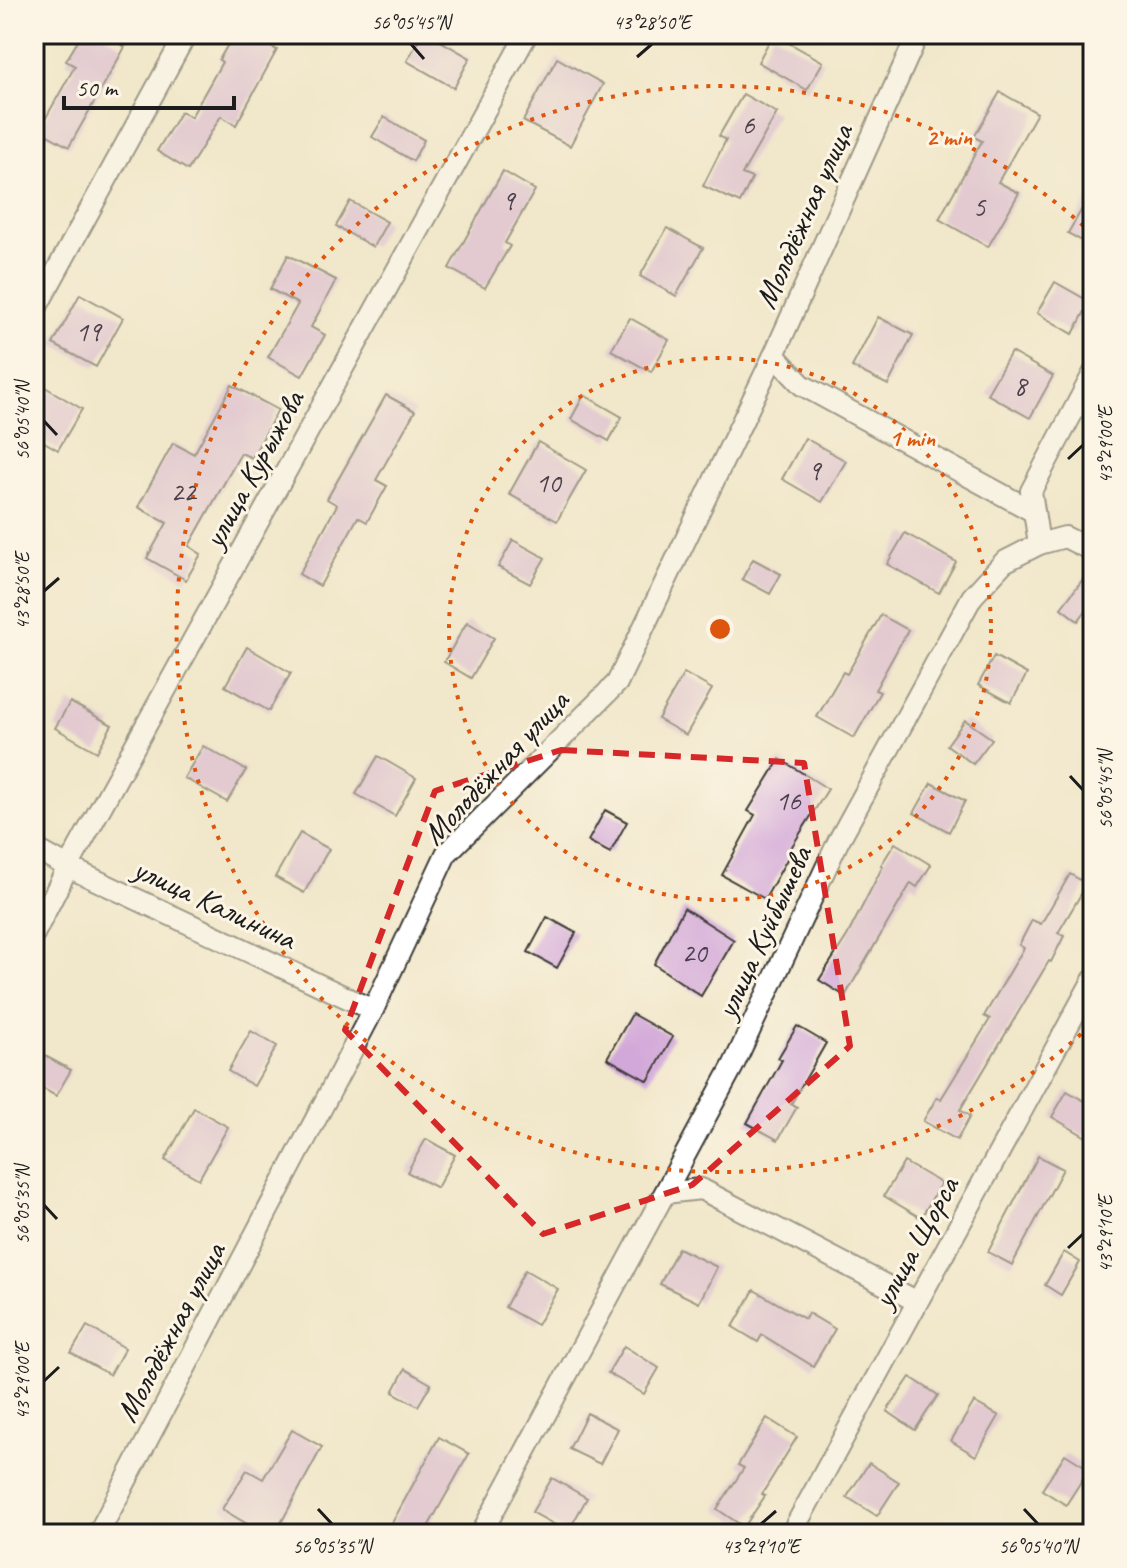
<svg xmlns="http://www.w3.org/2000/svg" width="1127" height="1568" viewBox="0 0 1127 1568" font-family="Caveat,sans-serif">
<rect width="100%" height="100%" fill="#fcf5e5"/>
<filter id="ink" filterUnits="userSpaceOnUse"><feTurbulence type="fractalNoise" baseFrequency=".0125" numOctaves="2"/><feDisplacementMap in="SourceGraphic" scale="16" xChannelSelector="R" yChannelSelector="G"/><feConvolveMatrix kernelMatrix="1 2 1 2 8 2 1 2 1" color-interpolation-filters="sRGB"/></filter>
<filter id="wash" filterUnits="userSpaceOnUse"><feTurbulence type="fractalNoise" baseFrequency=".006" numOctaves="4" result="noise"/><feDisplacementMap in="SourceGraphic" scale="32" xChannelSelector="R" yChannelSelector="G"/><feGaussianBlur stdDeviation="1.8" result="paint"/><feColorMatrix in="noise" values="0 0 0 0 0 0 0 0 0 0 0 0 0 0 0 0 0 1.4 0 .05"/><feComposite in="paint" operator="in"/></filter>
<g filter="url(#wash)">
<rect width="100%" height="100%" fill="#f1e7cb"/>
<g id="blocks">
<g fill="#d2a7d9">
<polygon points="82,34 102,34 125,47 69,147 39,130 75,66 66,61"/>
<polygon points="234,34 248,34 277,50 236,125 221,116 188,170 157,151 181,111 191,117 222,62 219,60"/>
<polygon points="422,34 428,34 470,58 454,88 407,61"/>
<polygon points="773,34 823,62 807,90 758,62"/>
<polygon points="557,58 603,84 570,146 523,121"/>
<polygon points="1000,92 1037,113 998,182 1019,193 988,247 939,219 982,141 974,137"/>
<polygon points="743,94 777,113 742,174 752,178 740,203 703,186 726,140 719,136"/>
<polygon points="384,117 424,140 413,161 372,137"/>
<polygon points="503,171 535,190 505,243 510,246 485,288 449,268"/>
<polygon points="1093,190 1093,247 1068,233"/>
<polygon points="350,201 387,222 373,247 336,226"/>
<polygon points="667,228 703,248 676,296 640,276"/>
<polygon points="288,255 336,280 311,327 325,335 302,376 268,357 298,304 270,289"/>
<polygon points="1055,282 1090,302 1073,334 1037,313"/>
<polygon points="80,294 123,318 96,367 53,344"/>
<polygon points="878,317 913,335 888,385 852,367"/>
<polygon points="630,318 669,340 651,372 611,350"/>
<polygon points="1011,352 1053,376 1030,418 987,394"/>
<polygon points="40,384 82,409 58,450 34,436 34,394"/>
<polygon points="232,385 278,410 252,458 241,453 189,546 201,554 186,580 147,558 167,523 138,507 173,443 194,454"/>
<polygon points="386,395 415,411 376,480 387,486 367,522 358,517 320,586 299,574 337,505 327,499"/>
<polygon points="584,395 622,417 609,441 571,419"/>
<polygon points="805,438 846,461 822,502 782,479"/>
<polygon points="538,442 586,470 557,521 509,494"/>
<polygon points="905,533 956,562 939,593 887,564"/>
<polygon points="513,540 545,558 530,584 498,567"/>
<polygon points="753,559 781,574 770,594 742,579"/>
<polygon points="1093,566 1093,601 1078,621 1061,608"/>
<polygon points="881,615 908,630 875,690 880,692 854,738 817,717 843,672 847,674"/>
<polygon points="467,622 494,638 471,678 444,662"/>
<polygon points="247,647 291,673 269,711 225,686"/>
<polygon points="994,656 1027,674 1011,703 978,685"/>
<polygon points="684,673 712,689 686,735 658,719"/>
<polygon points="70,702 112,725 97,752 55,728"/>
<polygon points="965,720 992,739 973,764 947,745"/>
<polygon points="203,746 246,770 227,802 184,778"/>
<polygon points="378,756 416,778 395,816 356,794"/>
<polygon points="780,759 828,789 789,851 791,852 765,899 722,875 755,815 748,811"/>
<polygon points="931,783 965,801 949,832 914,813"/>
<polygon points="605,810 627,822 610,853 588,841"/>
<polygon points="300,833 329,849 304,893 275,877"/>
<polygon points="895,843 931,865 917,887 911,883 845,996 819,980 847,936 883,866 881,865"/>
<polygon points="1070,874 1087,884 1058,933 1064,936 1051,962 1049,961 960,1110 970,1116 957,1140 923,1121 937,1097 941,1099 990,1019 984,1016 1024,948 1019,945 1032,920 1041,924"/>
<polygon points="684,908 734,940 701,996 654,964"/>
<polygon points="547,917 576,933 557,968 528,952"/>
<polygon points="632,1014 673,1037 648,1081 607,1058"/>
<polygon points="797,1026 826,1043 791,1104 797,1107 778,1140 747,1123 782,1060 778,1058"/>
<polygon points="251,1031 277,1046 254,1086 228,1071"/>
<polygon points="34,1050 71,1070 56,1096 34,1084"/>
<polygon points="1067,1091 1093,1106 1093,1141 1052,1117"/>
<polygon points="194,1108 228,1127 199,1179 165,1160"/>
<polygon points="426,1139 455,1155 437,1188 407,1172"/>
<polygon points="1038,1156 1063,1169 1012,1265 988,1252"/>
<polygon points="904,1162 941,1183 921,1218 884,1196"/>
<polygon points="678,1248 717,1267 699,1303 660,1284"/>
<polygon points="1064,1252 1080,1262 1061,1295 1045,1285"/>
<polygon points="525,1270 558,1289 537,1325 505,1307"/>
<polygon points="754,1290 805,1319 808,1313 835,1329 813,1366 762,1335 758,1342 733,1327"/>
<polygon points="87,1326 125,1348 110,1375 71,1353"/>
<polygon points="624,1346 659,1368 644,1394 608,1373"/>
<polygon points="405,1369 431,1384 418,1406 393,1392"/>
<polygon points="910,1377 938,1395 915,1430 887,1411"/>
<polygon points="974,1402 999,1416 976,1456 951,1441"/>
<polygon points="587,1413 618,1429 600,1464 569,1449"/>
<polygon points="767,1418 797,1437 762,1494 765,1496 744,1527 717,1509 744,1468 738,1465"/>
<polygon points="292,1430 322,1447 275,1534 264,1534 222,1509 247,1470 263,1479"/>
<polygon points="439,1437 469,1454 424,1534 386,1534"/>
<polygon points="1065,1454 1089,1469 1066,1505 1042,1490"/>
<polygon points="869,1463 899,1482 877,1516 847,1497"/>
<polygon points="552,1478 587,1498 568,1532 532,1512"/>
</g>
</g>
</g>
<g filter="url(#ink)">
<use href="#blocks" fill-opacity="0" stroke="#3c3a36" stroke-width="2"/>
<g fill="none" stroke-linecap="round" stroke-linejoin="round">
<g stroke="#3c3a36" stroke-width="24">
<g id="minor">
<polyline points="34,312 186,34"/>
<polyline points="774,355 802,385 1034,512"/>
<polyline points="1039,544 1065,537 1093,551"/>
<polyline points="34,848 68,867 373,1010"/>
<polyline points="34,934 68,867 527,34"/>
<polyline points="665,1193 701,1189 916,1301"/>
<polyline points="98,1534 373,1010 446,854 617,683 774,355 918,34"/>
<polyline points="481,1534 733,1066 838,842 972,597 1004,562 1039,544 1031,491 1093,374"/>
<polyline points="791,1534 1093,980"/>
</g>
</g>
<use href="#minor" stroke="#fff" stroke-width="20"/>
</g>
</g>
<path d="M0 0H1127V1568H0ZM561,750L804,763L850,1046L692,1185L543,1234L345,1030L435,791Z" fill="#f1e7cb" fill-opacity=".55" fill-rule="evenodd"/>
<path fill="none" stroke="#d62828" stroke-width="6" stroke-dasharray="16 10" stroke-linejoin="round" d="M561,750L804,763L850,1046L692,1185L543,1234L345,1030L435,791Z"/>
<path fill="none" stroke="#1c1c1c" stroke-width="3" d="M411,44L424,59M637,57L652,44M44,421L57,435M1068,459L1083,445M44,591L59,578M1070,776L1083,790M44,1205L57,1219M1068,1248L1083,1234M44,1381L59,1367M318,1509L332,1524M1024,1509L1038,1524M761,1524L776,1511"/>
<g fill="none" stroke="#de560d" stroke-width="4" stroke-dasharray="4 8">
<circle cx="720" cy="629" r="271"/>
<path d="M1090 1026A543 543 0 1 1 1090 232"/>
</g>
<g text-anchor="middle" stroke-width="6" stroke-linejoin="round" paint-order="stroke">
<g font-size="28" fill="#4a3f4b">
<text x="748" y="134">6</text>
<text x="508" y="210">9</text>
<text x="979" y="216">5</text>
<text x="88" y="341">19</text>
<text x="1020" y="395">8</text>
<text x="814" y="480">9</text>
<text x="548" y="492">10</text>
<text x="183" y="501">22</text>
<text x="788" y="810">16</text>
<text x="694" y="962">20</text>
</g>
<g font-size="32" fill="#1c1c1c" stroke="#fcf5e5">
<text transform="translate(803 216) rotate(-66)" y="11">Молодёжная улица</text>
<text transform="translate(253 469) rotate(-61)" y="11">улица Курыжова</text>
<text transform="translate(495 767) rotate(-47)" y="11">Молодёжная улица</text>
<text transform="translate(215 903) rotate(25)" y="11">улица Калинина</text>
<text transform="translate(763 932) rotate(-65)" y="11">улица Куйбышева</text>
<text transform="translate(915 1242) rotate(-61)" y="11">улица Щорса</text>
<text transform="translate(170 1332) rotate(-62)" y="11">Молодёжная улица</text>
</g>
</g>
<circle cx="720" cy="629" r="12" fill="#de560d" stroke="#fcf5e5" stroke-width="4"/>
<g font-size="24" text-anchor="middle" font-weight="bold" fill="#de560d" stroke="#fcf5e5" stroke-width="6" stroke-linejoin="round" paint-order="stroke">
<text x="949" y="145">2 min</text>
<text x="912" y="446">1 min</text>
</g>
<rect width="1127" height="1568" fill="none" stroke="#fcf5e5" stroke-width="88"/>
<path d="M64 96v12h170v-12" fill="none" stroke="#1c1c1c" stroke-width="4"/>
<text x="76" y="96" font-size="24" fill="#1c1c1c" stroke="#fcf5e5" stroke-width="6" paint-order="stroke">50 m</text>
<rect x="44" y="44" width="1039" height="1480" fill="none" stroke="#1c1c1c" stroke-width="3"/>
<g font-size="20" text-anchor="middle" fill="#1c1c1c">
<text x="411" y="29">56°05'45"N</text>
<text x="652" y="29">43°28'50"E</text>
<text transform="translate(22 421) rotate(-90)" y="7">56°05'40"N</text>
<text transform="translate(1105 445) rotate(-90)" y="7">43°29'00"E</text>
<text transform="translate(22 591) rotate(-90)" y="7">43°28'50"E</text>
<text transform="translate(1105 790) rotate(-90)" y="7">56°05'45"N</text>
<text transform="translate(22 1205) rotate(-90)" y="7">56°05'35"N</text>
<text transform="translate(1105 1234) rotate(-90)" y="7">43°29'10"E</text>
<text transform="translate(22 1381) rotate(-90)" y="7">43°29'00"E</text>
<text x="332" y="1553">56°05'35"N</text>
<text x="761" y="1553">43°29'10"E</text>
<text x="1038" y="1553">56°05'40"N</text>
</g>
</svg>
